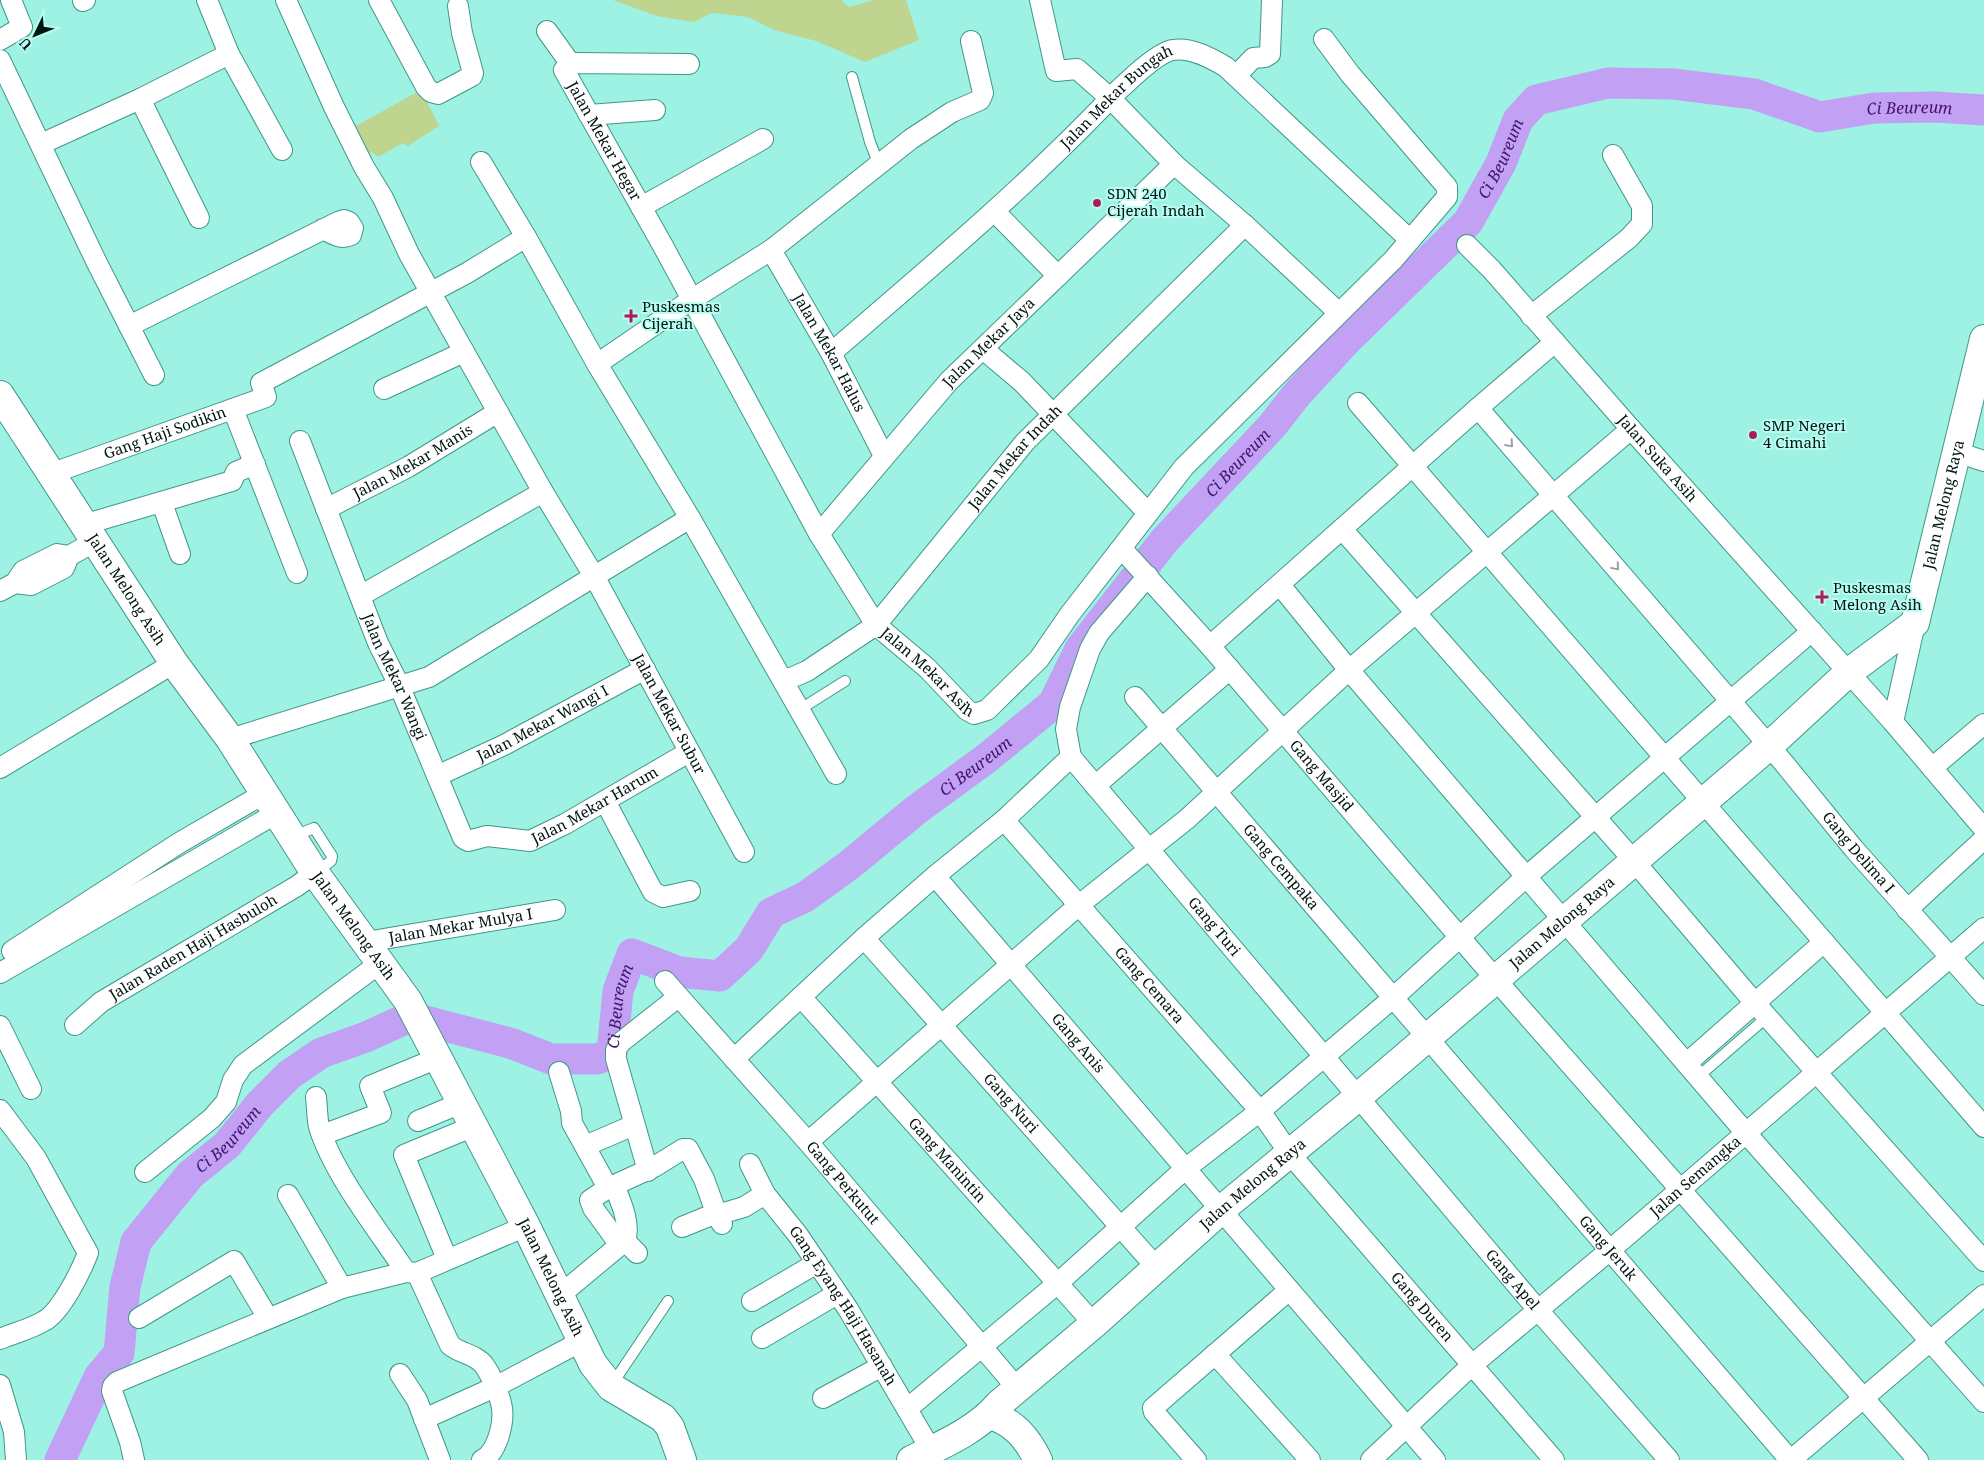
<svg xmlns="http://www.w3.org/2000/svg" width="1984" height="1460" viewBox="0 0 1984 1460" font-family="'Noto Serif',serif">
<rect width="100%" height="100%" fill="#9df2e3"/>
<g fill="#bfd48e">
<polygon points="613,0 842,0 849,7 874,0 906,0 919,40 865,62 816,41 774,30 748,17 712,13 694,22 657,16"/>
<polygon points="421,90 439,126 408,146 403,143 378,157 372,152 367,154 354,127"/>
</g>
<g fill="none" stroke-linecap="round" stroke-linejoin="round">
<path stroke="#c2a0f4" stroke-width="31" id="s1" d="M60,1460L99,1377L119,1353L125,1287L136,1242L190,1175L227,1145L260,1104L289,1075L321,1053L366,1037L410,1017L510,1043L551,1059H597L612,1053L618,991L632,954L679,972L720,976L749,949L771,913L805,897L848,866L916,810L987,758L1053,704L1080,649L1164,541L1272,426L1297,394L1346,341L1468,222L1501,163L1518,120L1536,100L1608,83L1673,84L1754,94L1820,117L1874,108L1935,107L1984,110"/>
<g stroke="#40978a" stroke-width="12">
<g id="lane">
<polyline points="852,77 870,142 879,165"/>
<polyline points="799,710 845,681"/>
<polyline points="294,836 314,828 332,856 331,861 315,873"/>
<polyline points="1699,1076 1767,1017"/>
<polyline points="611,1386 668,1301"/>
</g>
</g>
<g stroke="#40978a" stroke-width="22">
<g id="street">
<polyline points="207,0 229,54 282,150"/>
<path id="s2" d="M286,0L334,107L364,167L383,198L409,254L543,492L594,576L744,852"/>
<polyline points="379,0 426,87 431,92 438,94 472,76 473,73 462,33 458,6"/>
<polyline points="1040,0 1056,71 1077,69 1110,98 1174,164 1245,225 1339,313"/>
<polyline points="83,1 85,0"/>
<polyline points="547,31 570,63"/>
<polyline points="0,40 22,27 11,0"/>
<polyline points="0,60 96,261 154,375"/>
<path id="s3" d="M689,64L570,63L564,70L663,246L819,534L876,625L927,668L967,710L974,714L987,710L1039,659L1070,614L1184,467L1393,260L1447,197V187L1350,74L1324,39"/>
<polyline points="1236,76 1253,58 1265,57 1270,54 1272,0"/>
<polyline points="140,99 199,218"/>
<polyline points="589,115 655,110"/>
<polyline points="41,144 140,99 229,54"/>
<polyline points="481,162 526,237 597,364 690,518 836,774"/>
<polyline points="641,207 763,139"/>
<polyline points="995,212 1058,276"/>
<path id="s4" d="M1467,245L1492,270L1631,429L1893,722L1984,829"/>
<path id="s5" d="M771,250L831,353L884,456"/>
<polyline points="1531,316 1629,238 1642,224 1642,206 1613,155"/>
<path d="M129,326L338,222L344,220L349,222L353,228L351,235C341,240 333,234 323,229"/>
<polyline points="983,349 1021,381 1148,513"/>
<path id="s6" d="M831,353C924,273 1017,195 1103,106C1115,93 1156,52 1173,50C1191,47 1211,58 1226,67L1410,240"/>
<polyline points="597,364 691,300 771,250 911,139 952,112 980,100 983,93 971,41"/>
<polyline points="384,389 464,352"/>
<polyline points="1358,403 1984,1127"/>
<path id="s7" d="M1478,408L1783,762L1854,849L1984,995"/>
<polyline points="233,409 297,573"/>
<path id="s8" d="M300,441L378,643L399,685L463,838L468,841L487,836L530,841L565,824L689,752"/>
<polyline points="1956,452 1984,461"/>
<path id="s9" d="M50,474L266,397L261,383L467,273L526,237"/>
<polyline points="162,503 180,554"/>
<path id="s10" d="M326,509L408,467L498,412"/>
<polyline points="83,525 232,481 236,472 255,464"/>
<polyline points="1342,529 1634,861 1754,1002 1984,1261"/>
<path id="s11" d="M819,534L949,381L1174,164"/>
<path id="s12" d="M1122,549L1210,646L1511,997L1918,1460"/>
<polyline points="15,583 31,585 64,568 69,556 94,542"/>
<polyline points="1280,585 1349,670 1745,1132 1984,1402"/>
<polyline points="0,591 15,583 23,571 57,554 69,556"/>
<polyline points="360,596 543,492"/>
<polyline points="1210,646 1478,408 1555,342"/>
<path id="s13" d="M784,681L807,671L876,625L1025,442L1245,225"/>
<path id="s14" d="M1135,697L1790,1460"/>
<polyline points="1893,722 1915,623"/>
<polyline points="230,739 429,677 690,518"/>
<path id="s15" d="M1071,757L1538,1310L1669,1460"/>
<polyline points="1071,757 1066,729 1070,707 1090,649 1099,633 1148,576"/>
<polyline points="0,768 174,663"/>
<polyline points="1932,768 1984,724"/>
<path id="s16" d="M437,776L504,745L645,669"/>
<polyline points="1095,786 1230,669"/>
<polyline points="605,801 653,892 663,897 690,891"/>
<path id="s17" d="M1004,820L1260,1111L1290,1154L1554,1460"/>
<path id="s18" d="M935,876L1435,1460"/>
<polyline points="1907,910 1984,839"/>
<path id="s19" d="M864,938L1157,1268"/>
<path id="s20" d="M366,942L555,910"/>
<polyline points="12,951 179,843 265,793"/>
<polyline points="0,973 277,813"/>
<path id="s21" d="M665,981L808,1142L1017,1388"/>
<path id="s22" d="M801,997L1094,1324"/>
<path id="s23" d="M75,1025L101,1002L297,886L315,873"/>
<polyline points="0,1026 31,1089"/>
<polyline points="734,1059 864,938 935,876 1004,820 1071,757"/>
<polyline points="1687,1063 1824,942"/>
<polyline points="559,1072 571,1111 572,1123 608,1188"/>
<path d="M316,1097C317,1106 317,1118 319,1127C334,1175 378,1230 406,1272"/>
<path d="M0,1110L36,1158L88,1253C81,1271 61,1312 44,1321C31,1329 14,1333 0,1339"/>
<polyline points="418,1121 461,1103"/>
<polyline points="322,1135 381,1113 370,1086 438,1058"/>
<polyline points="808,1142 1079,905 1187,819 1349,670 1631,429"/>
<polyline points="585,1146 634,1125"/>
<path id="s24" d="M750,1164L765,1194L798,1235L848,1309L931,1450"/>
<polyline points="648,1171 616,1059 616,1050 620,1043 678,997"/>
<polyline points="145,1172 212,1118 226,1102 233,1080 243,1065 380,963"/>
<path d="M614,1185C621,1202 631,1224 625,1241L637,1253"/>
<polyline points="288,1195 342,1288"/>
<polyline points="682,1227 709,1216 717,1215 722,1224"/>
<polyline points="620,1245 593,1208 590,1200 608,1188 654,1167 683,1149 688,1149 704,1179 717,1215 744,1207 765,1194"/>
<polyline points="447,1259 404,1155 474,1126"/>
<path d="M417,1273L450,1345C461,1354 475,1354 484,1365C491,1375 500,1395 502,1408C504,1424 497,1453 482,1460"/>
<polyline points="560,1295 625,1241"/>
<polyline points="752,1301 817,1263"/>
<polyline points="139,1318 234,1261 268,1318"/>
<polyline points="762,1338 837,1294"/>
<polyline points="1215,1354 1310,1460"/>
<polyline points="400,1374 417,1400 440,1460"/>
<polyline points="0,1385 14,1432 16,1460"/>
<polyline points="823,1398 882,1366"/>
<polyline points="907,1409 1058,1283 1185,1169 1260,1111 1393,998 1527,876 1812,631"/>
<polyline points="424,1419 495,1387 582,1341"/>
<polyline points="134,1460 130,1442 112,1391 113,1386 117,1382 342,1288 406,1272 417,1273 526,1226"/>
<polyline points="1196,1460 1154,1412 1153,1408 1288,1291"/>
<path id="s25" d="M1371,1460L1472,1365L1609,1251L1984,928"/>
<polyline points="1791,1460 1984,1295"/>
</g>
</g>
<g stroke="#40978a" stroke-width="30">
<g id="secondary">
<path id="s26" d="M0,395L174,663L230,739L315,873L408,1001L526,1226L593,1364L611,1387L663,1418L670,1427L682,1460"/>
<path d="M990,1415C1014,1422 1027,1438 1038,1460"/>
<path id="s27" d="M911,1460C942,1445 977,1430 999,1404L1094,1324L1222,1209L1358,1097L1769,746L1849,672L1915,623L1984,339"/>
</g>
</g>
<use href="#lane" stroke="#fff" stroke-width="10"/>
<use href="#street" stroke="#fff" stroke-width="20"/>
<use href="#secondary" stroke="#fff" stroke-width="28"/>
</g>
<defs><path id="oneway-chevron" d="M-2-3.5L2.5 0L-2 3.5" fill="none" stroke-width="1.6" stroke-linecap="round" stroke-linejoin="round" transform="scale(1.25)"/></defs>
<g stroke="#99a1a0">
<use href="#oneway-chevron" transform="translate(1510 444) rotate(49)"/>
<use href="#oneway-chevron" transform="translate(1616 567) rotate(50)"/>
</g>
<g fill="#ab1d58" stroke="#b9fcf0" stroke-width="2">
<circle cx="1097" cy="203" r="5"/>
<path d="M628.5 308.5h5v5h5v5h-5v5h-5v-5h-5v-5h5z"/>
<circle cx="1753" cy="435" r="5"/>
<path d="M1819.5 589.5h5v5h5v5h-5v5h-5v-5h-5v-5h5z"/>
</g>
<g text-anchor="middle" stroke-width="4" stroke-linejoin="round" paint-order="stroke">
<g font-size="15" fill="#001512" stroke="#b9fcf0">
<text dy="5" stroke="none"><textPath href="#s6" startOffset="384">Jalan Mekar Bungah</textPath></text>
<text dy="5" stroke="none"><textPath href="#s3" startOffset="210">Jalan Mekar Hegar</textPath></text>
<text dy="5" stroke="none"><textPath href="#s11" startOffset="256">Jalan Mekar Jaya</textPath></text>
<text dy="5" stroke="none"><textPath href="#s5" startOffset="118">Jalan Mekar Halus</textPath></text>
<text dy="5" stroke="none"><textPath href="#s9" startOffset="122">Gang Haji Sodikin</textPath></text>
<text dy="5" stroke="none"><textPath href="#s13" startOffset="326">Jalan Mekar Indah</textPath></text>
<text dy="5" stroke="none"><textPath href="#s4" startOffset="286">Jalan Suka Asih</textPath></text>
<text dy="5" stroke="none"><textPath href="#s10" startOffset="99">Jalan Mekar Manis</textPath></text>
<text dy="5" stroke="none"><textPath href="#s27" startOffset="1431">Jalan Melong Raya</textPath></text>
<text dy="5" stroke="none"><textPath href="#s26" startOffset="232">Jalan Melong Asih</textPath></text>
<text dy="5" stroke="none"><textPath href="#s3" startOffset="835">Jalan Mekar Asih</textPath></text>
<text dy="5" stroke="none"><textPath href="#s8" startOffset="254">Jalan Mekar Wangi</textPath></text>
<text dy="5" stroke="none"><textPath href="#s2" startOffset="811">Jalan Mekar Subur</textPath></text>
<text dy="5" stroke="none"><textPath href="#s16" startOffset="118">Jalan Mekar Wangi I</textPath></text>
<text dy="5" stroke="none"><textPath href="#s12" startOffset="302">Gang Masjid</textPath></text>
<text dy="5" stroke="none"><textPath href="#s8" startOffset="572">Jalan Mekar Harum</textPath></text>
<text dy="5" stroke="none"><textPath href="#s7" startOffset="585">Gang Delima I</textPath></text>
<text dy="5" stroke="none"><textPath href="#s14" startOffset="224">Gang Cempaka</textPath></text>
<text dy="5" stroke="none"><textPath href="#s27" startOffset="846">Jalan Melong Raya</textPath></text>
<text dy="5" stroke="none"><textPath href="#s26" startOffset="638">Jalan Melong Asih</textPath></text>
<text dy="5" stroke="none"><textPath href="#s20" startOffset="96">Jalan Mekar Mulya I</textPath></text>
<text dy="5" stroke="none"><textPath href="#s15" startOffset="222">Gang Turi</textPath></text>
<text dy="5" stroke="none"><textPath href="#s23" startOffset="142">Jalan Raden Haji Hasbuloh</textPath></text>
<text dy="5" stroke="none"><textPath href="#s17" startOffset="220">Gang Cemara</textPath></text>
<text dy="5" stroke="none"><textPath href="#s18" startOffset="220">Gang Anis</textPath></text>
<text dy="5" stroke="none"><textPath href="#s19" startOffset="221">Gang Nuri</textPath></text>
<text dy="5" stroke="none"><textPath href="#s22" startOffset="219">Gang Manintin</textPath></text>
<text dy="5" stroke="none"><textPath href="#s25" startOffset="431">Jalan Semangka</textPath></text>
<text dy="5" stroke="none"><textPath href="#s21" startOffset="269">Gang Perkutut</textPath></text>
<text dy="5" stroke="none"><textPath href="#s27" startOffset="441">Jalan Melong Raya</textPath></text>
<text dy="5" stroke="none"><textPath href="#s14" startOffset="726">Gang Jeruk</textPath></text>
<text dy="5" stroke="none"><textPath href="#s26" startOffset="1042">Jalan Melong Asih</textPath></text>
<text dy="5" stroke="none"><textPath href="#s15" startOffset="684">Gang Apel</textPath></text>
<text dy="5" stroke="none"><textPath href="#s24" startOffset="170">Gang Eyang Haji Hasanah</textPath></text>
<text dy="5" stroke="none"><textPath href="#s17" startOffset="642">Gang Duren</textPath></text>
</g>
<g font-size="15" fill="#001512" stroke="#b9fcf0" text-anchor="start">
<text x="1107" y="199">SDN 240<tspan x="1107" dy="17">Cijerah Indah</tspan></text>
<text x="642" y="312">Puskesmas<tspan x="642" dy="17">Cijerah</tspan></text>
<text x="1763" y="431">SMP Negeri<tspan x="1763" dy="17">4 Cimahi</tspan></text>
<text x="1833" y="593">Puskesmas<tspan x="1833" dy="17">Melong Asih</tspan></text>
</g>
<g font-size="16" font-style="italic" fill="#43126f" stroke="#b9fcf0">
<text dy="6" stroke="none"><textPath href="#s1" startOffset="2595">Ci Beureum</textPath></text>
<text dy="6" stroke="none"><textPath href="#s1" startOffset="2145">Ci Beureum</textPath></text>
<text dy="6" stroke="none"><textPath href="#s1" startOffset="1740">Ci Beureum</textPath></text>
<text dy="6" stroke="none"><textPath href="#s1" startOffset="1335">Ci Beureum</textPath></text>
<text dy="6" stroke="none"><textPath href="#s1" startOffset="855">Ci Beureum</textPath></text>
<text dy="6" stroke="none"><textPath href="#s1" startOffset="374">Ci Beureum</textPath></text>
</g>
</g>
<g transform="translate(35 35) rotate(227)" stroke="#b9fcf0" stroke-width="4" paint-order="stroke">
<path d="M0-4L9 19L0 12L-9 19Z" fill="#001512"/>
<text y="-8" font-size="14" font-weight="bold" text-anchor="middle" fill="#001512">U</text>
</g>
</svg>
